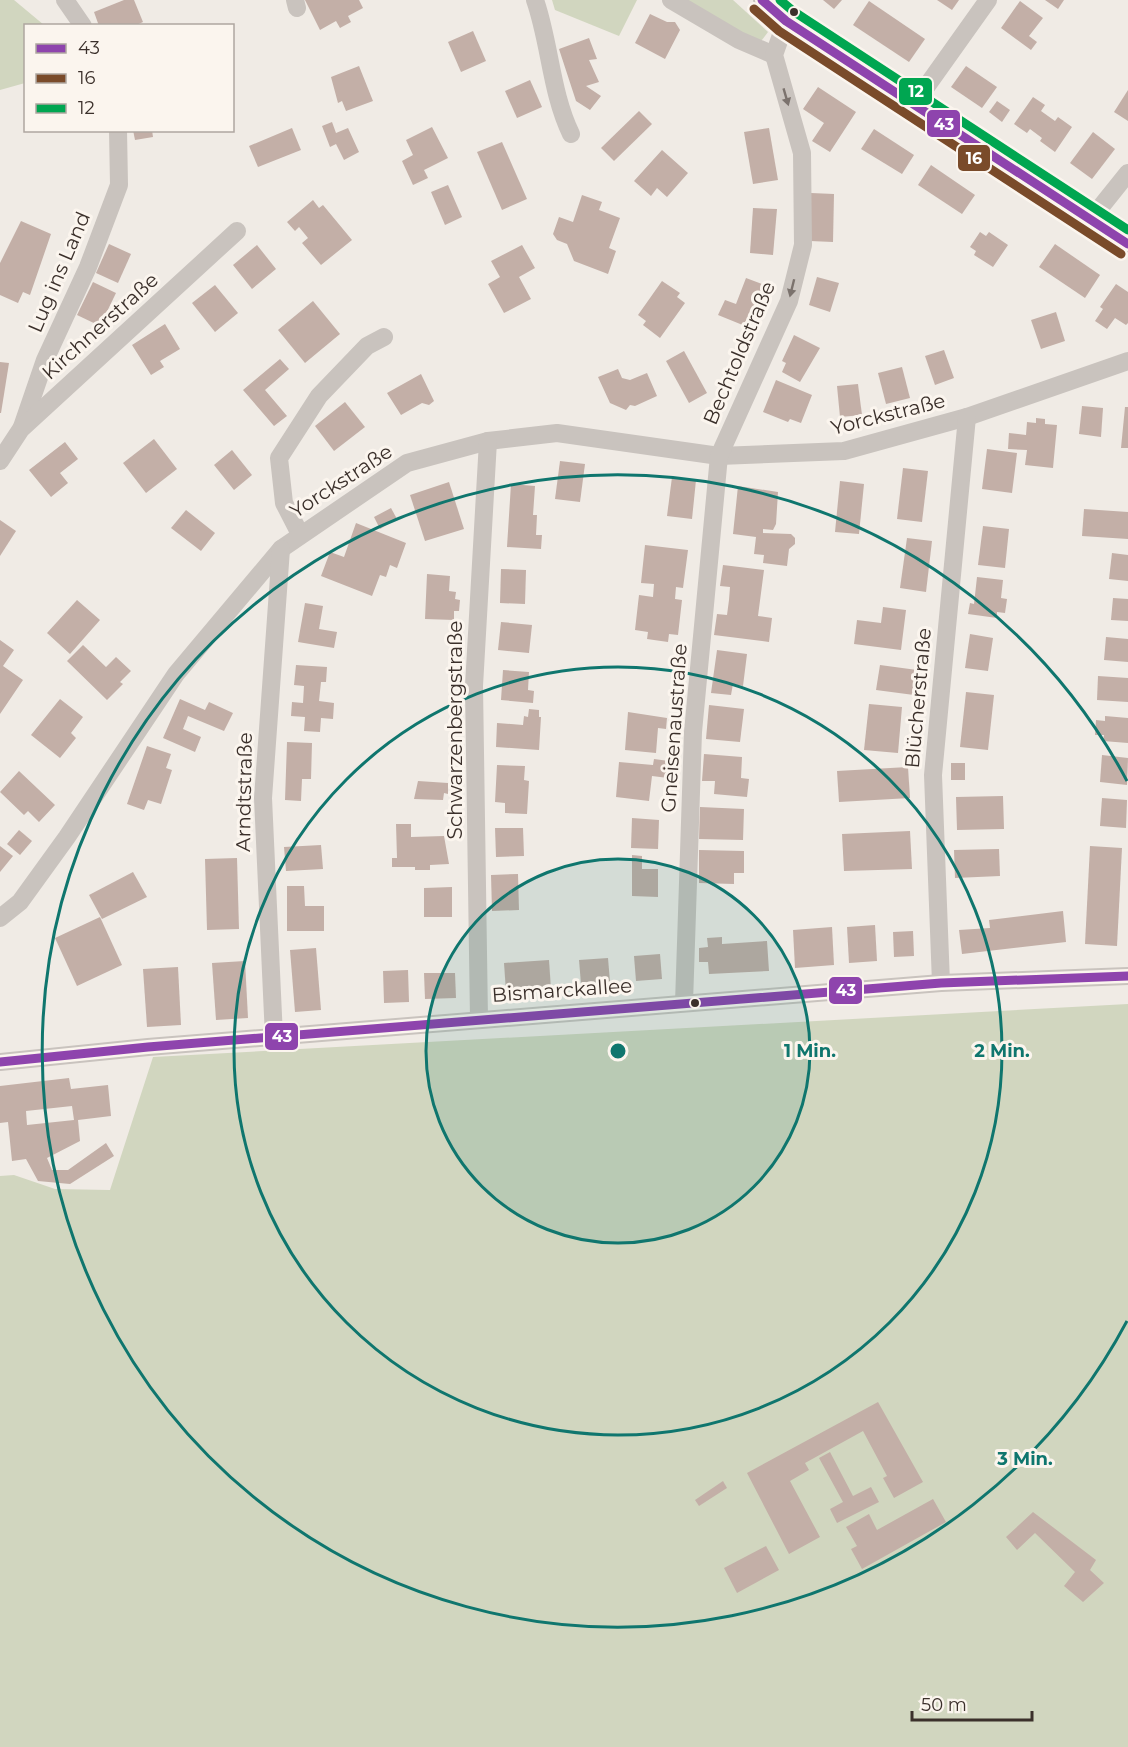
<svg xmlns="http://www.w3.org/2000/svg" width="1128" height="1747" viewBox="0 0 1128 1747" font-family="Montserrat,sans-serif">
<rect width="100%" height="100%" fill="#f0ebe5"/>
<g fill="#d1d6bf">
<polygon points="0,0 14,0 44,25 26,26 25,83 0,90"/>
<polygon points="552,0 637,0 619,36 555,10"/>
<polygon points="686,0 733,0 768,32 759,44"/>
<polygon points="1128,1004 1128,1747 0,1747 0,1176 14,1175 55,1189 110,1190 153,1057"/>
</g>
<g fill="#c3afa7" fill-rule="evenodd">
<polygon points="124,0 134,0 143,22 134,26 99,26 94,12"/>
<polygon points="305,0 359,0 363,8 348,16 351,22 340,28 336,21 320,30"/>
<polygon points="823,0 842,0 834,9"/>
<polygon points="937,0 959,0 952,10"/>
<polygon points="1045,0 1064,0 1058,9"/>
<polygon points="869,1 925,39 909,62 853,25"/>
<polygon points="1020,1 1043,18 1029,36 1037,42 1031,50 1001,28"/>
<polygon points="650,14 667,22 675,22 680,30 665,59 635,43"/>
<polygon points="473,31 486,61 461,72 448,42"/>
<polygon points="589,38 597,59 589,60 599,82 586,86 601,96 590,110 576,101 559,49"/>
<polygon points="359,66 373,101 346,111 342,101 338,103 331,77"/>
<polygon points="966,66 997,87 982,108 951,87"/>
<polygon points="530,80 542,107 517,118 505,91"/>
<polygon points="818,87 856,112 830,152 812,141 824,123 803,109"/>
<polygon points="1128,90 1128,121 1114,112"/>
<polygon points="1033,97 1045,105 1041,111 1055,121 1058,117 1072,127 1055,152 1040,141 1042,138 1030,129 1027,133 1014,124"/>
<polygon points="997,101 1010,110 1002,122 989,112"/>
<polygon points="639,111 652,124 614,161 601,148"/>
<polygon points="332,122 336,133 348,128 359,152 344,160 336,144 330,147 322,126"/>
<polygon points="432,127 448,158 424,170 428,178 413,185 402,161 413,155 406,140"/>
<polygon points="292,128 301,150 258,167 249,146"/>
<polygon points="769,128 778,180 753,184 744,132"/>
<polygon points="874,129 914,155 902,174 861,149"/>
<polygon points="133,130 152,130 153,137 135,140"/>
<polygon points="1093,132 1115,149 1092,179 1070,163"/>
<polygon points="502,142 527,199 502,210 477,152"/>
<polygon points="662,150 688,173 667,197 657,188 651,196 634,181"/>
<polygon points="931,165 975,195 962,214 918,185"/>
<polygon points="448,185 462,217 445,225 431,192"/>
<polygon points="811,193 834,194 833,242 810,241"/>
<polygon points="582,195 602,202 599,210 620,218 609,248 616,251 608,274 574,261 567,244 557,240 553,234 559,217 573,222"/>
<polygon points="313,200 319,208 323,205 352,240 321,265 302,243 308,238 299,227 295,231 287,222"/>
<polygon points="753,208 777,209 773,255 750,253"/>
<polygon points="21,221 51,234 30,295 23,292 18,303 0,295 0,263"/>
<polygon points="980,232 986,236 989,232 1008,245 993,267 974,255 976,251 970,247"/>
<polygon points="109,244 131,254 118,283 96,273"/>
<polygon points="1055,244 1100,275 1085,298 1039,267"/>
<polygon points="257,245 276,269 252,289 233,265"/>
<polygon points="522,245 535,268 519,277 531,299 504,313 488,284 500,277 491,261"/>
<polygon points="817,277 839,283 830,312 809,305"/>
<polygon points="746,278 767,286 750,328 718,315 725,300 736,304"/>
<polygon points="662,281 680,293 677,297 685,303 660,338 643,325 646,321 638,315"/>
<polygon points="93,282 116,293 100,326 77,315"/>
<polygon points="1116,284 1128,292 1128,323 1126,325 1115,318 1107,329 1095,321 1103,309 1100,307"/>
<polygon points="215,285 238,313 215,332 192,303"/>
<polygon points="313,301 340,334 305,363 278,330"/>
<polygon points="1056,312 1065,341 1041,349 1031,320"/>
<polygon points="165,324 180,349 160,361 164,367 151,375 132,345"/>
<polygon points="794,335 820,348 800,382 782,372 786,363 782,361"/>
<polygon points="944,350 954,378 935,385 925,356"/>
<polygon points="684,351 707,393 689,403 666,361"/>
<polygon points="280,359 289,369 265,390 287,416 274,426 243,390"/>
<polygon points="0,362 9,363 1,413 0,413"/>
<polygon points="902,367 910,398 886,404 878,373"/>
<polygon points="618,369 622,378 630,380 647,373 657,396 635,406 630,405 626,410 610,403 598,377"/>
<polygon points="421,374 434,401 429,405 422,403 401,415 387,393"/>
<polygon points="776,380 812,395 801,423 790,419 788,422 763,412"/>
<polygon points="858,384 862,415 840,417 837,386"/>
<polygon points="345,402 365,427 334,451 315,426"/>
<polygon points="1082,406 1103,408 1101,437 1079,434"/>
<polygon points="1125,407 1128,407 1128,448 1121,448"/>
<polygon points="1036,418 1045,419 1045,424 1057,425 1053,468 1025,465 1027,450 1008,449 1009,433 1026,435 1027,422 1036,423"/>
<polygon points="154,439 177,469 146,493 123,463"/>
<polygon points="65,442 78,459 60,473 68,483 51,497 29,470"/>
<polygon points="987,449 1017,453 1012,493 982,489"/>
<polygon points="232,450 252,475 234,490 214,465"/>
<polygon points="560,461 585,464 580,502 555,499"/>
<polygon points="903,468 928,471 922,522 897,519"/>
<polygon points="672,477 696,480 692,519 667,516"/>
<polygon points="840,481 864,484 859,534 835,532"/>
<polygon points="449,482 464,529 425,541 410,495"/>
<polygon points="511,484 535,486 533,515 537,515 536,535 542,535 541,549 507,547"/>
<polygon points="738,486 778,492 776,524 773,530 763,529 763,533 791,534 795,538 795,544 789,549 787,566 763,563 764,555 754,554 756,537 733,534"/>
<polygon points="391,508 397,519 380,529 374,517"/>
<polygon points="1084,509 1128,512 1128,539 1082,536"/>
<polygon points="186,510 215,533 201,551 171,528"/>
<polygon points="0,520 16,531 0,556"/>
<polygon points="356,523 406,543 397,568 390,565 386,577 380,575 372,596 321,576 330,552 344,557"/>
<polygon points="983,526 1009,529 1005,568 978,565"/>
<polygon points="907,538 932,541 926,592 900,588"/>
<polygon points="645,545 688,550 683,588 676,587 675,599 682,600 678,635 669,634 668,642 647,639 648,632 635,630 639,595 653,597 654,584 641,583"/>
<polygon points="1112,553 1128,555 1128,581 1109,579"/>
<polygon points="723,565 764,570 758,616 772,618 769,642 714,635 717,614 727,615 729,600 730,587 720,586"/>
<polygon points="501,569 526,570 525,604 500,603"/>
<polygon points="427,574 450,576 449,591 456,592 455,599 460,600 459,611 454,611 454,620 425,619"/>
<polygon points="977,577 1003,580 1001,598 1007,599 1005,613 997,612 997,618 968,614 970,603 974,604"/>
<polygon points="1113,598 1128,599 1128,621 1111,620"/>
<polygon points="77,600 100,620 70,654 47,633"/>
<polygon points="305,603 323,606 319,629 337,632 334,648 298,642"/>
<polygon points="883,607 906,610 901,650 854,644 857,620 881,623"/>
<polygon points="501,622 532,625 529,653 498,650"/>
<polygon points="970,634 993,638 988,671 965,668"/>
<polygon points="1106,637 1128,639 1128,662 1104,660"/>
<polygon points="0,640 14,650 3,666 23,680 0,714"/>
<polygon points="83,645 106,667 116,657 131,671 120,682 123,684 107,700 67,661"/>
<polygon points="717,650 747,654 743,686 733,684 731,695 711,693"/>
<polygon points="296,665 327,667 326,682 321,682 319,701 334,703 333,719 321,718 320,732 304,731 305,717 291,716 292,702 303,703 304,686 294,685"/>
<polygon points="880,665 917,670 914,695 876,690"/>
<polygon points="503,670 529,672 528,690 534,691 533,703 501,700"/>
<polygon points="1098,676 1128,678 1128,702 1097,700"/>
<polygon points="966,692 994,695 988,750 960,747"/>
<polygon points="60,699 83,717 71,733 76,738 60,758 31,735"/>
<polygon points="180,699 205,710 209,702 233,713 224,731 188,716 183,729 201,737 195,752 163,738"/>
<polygon points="869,704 902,707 898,753 864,750"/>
<polygon points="709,705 744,709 740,742 706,739"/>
<polygon points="529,709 539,710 539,717 541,717 539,750 496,747 497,723 523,725 524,716 528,717"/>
<polygon points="628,712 667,718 666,729 658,728 656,753 625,750"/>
<polygon points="1105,716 1128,718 1128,743 1103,741 1104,735 1095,735 1096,720 1105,721"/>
<polygon points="287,742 312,743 311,779 302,779 301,801 285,800"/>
<polygon points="147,746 171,754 166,768 172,770 161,804 148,800 144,810 127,804"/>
<polygon points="704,754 742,757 741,778 749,779 747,797 714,794 715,781 702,781"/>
<polygon points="1102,755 1128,758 1127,785 1100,782"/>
<polygon points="654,759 669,761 668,778 652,776 649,801 616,797 619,762 653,765"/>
<rect x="951" y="763" width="14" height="17"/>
<polygon points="497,765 525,766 524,780 529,781 527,814 505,813 505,803 495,802"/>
<polygon points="908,767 910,798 839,802 837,771"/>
<polygon points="19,771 55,805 39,822 28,811 24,815 0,792"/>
<polygon points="418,781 448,783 448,794 444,793 443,800 414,799"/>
<polygon points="1003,796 1004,829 957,830 956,797"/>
<polygon points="1102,798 1127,800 1126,828 1100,826"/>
<polygon points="700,807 744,809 743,840 699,839"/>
<polygon points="632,818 659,820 658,849 631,848"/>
<polygon points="396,824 411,824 411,837 444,836 449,864 430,865 430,870 415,870 415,867 392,867 392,858 397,858"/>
<polygon points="495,828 523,828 524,856 496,857"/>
<polygon points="19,830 32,841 20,855 7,844"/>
<polygon points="910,831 912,869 844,871 842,834"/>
<polygon points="321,845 323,869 286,871 284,847"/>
<polygon points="0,846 13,856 0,872"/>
<polygon points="1090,846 1122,848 1117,946 1085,944"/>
<polygon points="999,849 1000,876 955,878 954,850"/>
<polygon points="699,850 744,851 744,873 734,873 734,884 699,883"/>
<polygon points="632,855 642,856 642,869 658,869 658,897 632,896"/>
<polygon points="237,858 239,929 207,930 205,859"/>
<polygon points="133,872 147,897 102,919 89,895"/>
<polygon points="518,874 519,910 492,911 491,875"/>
<polygon points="287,886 304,886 305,906 324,906 324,931 287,931"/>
<polygon points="452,887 452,917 424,917 424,888"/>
<polygon points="1063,911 1066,942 962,954 959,930 990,928 989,920"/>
<polygon points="100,917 122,965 77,986 55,938"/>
<polygon points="875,925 877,961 849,963 847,927"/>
<polygon points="832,927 834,965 795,968 793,930"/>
<polygon points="913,931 914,956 894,957 893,932"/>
<polygon points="722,937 722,944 767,941 769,971 709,974 708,962 699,962 699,948 708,947 707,938"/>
<polygon points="316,948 321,1010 295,1012 290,950"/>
<polygon points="660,954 662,979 636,981 634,956"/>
<polygon points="608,958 610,982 581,984 579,960"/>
<polygon points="549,960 551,989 506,992 504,963"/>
<polygon points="245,961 248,1018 216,1020 212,963"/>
<polygon points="178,967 181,1025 147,1027 143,969"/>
<polygon points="408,970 409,1002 384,1003 383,971"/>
<polygon points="424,973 455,973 456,998 425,999"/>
<path d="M69,1078L71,1089L108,1085L111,1116L78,1120L80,1141L47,1158L52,1170H68L106,1143L114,1156L70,1184L38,1181L26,1159L12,1161L8,1122L0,1123V1086ZM72,1106L74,1120L27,1125L26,1111Z"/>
<polygon points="878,1402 923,1482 894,1498 883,1478 887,1476 863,1431 805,1463 809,1470 790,1481 820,1537 789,1554 747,1473"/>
<polygon points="830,1452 853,1496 871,1487 879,1502 837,1523 830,1509 843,1502 819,1458"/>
<polygon points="723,1481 727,1488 699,1506 695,1500"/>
<polygon points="933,1499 946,1522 862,1569 851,1549 857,1546 846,1527 869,1514 877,1530"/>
<polygon points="1033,1512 1096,1560 1090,1570 1104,1583 1083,1602 1064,1586 1075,1572 1035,1533 1017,1550 1006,1537"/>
<polygon points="766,1546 779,1570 737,1593 724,1568"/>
</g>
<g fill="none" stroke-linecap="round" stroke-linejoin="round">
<g stroke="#c9c3be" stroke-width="18">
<polyline points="65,0 83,26"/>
<polyline points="295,0 297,8"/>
<path d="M535,0C550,43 551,93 571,134"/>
<polyline points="671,0 739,40 774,55"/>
<polyline points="762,0 786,21 1128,244"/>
<polyline points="914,104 988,0"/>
<polyline points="1091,219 1128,173"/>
<polyline points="22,427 45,360 88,267 119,185 118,130"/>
<polyline points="0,461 21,429 237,231"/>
<polyline points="300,534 284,503 279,458 319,396 367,346 384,337"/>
<polyline points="0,918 20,902 67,837 176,674 281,549 407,463 488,441 557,433 719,456 844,451 967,417 1128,361"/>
<polyline points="941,983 933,775 967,417"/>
<polyline points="684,1003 693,732 719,456 789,301 803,245 802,153 774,55 786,21"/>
<polyline points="479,1019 474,686 488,441"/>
<polyline points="274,1037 263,798 281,549"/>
<polyline points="0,1062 148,1047 941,983 1128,976"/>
</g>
<g stroke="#fbf5ee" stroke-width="14">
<g id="bus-1">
<polyline points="762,0 786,21 1128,244"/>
<polyline points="0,1062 148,1047 941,983 1128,976"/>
</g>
</g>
<g stroke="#fbf5ee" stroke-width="14">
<polyline id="bus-2" points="754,9 779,31 1121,254"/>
</g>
<g stroke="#fbf5ee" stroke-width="14">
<polyline id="bus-3" points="780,0 793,11 1128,230"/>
</g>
<use href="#bus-1" stroke="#8e44ad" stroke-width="9"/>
<use href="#bus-2" stroke="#7a4b2a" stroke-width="9"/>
<use href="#bus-3" stroke="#00a651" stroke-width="9"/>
</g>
<defs><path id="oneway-solid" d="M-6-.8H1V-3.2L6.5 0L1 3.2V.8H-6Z" transform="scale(1.5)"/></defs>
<g fill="#7b726d">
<use href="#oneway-solid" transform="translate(786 97) rotate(74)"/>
<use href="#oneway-solid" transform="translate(792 288) rotate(104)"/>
</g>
<circle cx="618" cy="1051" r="192" fill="#0f766e" fill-opacity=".12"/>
<g fill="none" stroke="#0f766e" stroke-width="3">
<circle cx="618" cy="1051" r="192"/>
<circle cx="618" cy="1051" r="384"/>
<path d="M1127 1321A576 576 0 1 1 1127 781"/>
</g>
<g fill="#3b302b" stroke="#fbf5ee" stroke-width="2">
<circle cx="794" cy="12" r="5"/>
<circle cx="695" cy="1003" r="5"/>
</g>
<g text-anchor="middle" stroke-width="6" stroke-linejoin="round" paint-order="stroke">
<g font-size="20" fill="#3b302b" stroke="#fbf5ee">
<text transform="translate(59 272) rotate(-67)" y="7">Lug ins Land</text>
<text transform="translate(100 326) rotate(-42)" y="7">Kirchnerstraße</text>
<text transform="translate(739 353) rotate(-67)" y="7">Bechtoldstraße</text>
<text transform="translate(888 414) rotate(-14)" y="7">Yorckstraße</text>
<text transform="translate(341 481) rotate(-33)" y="7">Yorckstraße</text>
<text transform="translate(918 698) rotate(-85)" y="7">Blücherstraße</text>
<text transform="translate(674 728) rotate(-86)" y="7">Gneisenaustraße</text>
<text transform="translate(455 730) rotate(-90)" y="7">Schwarzenbergstraße</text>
<text transform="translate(244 792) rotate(-89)" y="7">Arndtstraße</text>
<text transform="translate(562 990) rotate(-4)" y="7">Bismarckallee</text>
</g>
</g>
<circle cx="618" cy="1051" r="9" fill="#0f766e" stroke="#fbf5ee" stroke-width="3"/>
<g font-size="18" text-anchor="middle" font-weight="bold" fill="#0f766e" stroke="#fbf5ee" stroke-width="6" stroke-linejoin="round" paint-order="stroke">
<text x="810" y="1057">1 Min.</text>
<text x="1002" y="1057">2 Min.</text>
<text x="1025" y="1465">3 Min.</text>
</g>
<g stroke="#fbf5ee" stroke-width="2">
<rect x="898" y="77" width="35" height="29" rx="6" fill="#00a651"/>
<rect x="926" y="109" width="35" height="29" rx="6" fill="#8e44ad"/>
<rect x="957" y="144" width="34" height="28" rx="6" fill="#7a4b2a"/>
<rect x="828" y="976" width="35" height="29" rx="6" fill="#8e44ad"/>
<rect x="264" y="1022" width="35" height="29" rx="6" fill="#8e44ad"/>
</g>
<g font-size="16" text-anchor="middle" font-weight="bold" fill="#fff">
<text x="916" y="97">12</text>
<text x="944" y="130">43</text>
<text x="974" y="164">16</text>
<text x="846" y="996">43</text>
<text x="282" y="1042">43</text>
</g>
<rect x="24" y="24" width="210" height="108" fill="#fbf5ee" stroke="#aea6a0" stroke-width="1.5"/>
<rect x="36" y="44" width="30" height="9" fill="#8e44ad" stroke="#aea6a0" stroke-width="1.5"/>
<text x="78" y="54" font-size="18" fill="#3b302b">43</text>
<rect x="36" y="74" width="30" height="9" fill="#7a4b2a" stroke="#aea6a0" stroke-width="1.5"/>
<text x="78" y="84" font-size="18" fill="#3b302b">16</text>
<rect x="36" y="104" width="30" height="9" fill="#00a651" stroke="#aea6a0" stroke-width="1.5"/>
<text x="78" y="114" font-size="18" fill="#3b302b">12</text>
<path d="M912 1711v9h120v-9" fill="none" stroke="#3b302b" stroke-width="3"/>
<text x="921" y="1711" font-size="18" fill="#3b302b" stroke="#fbf5ee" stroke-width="4.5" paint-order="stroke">50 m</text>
</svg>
